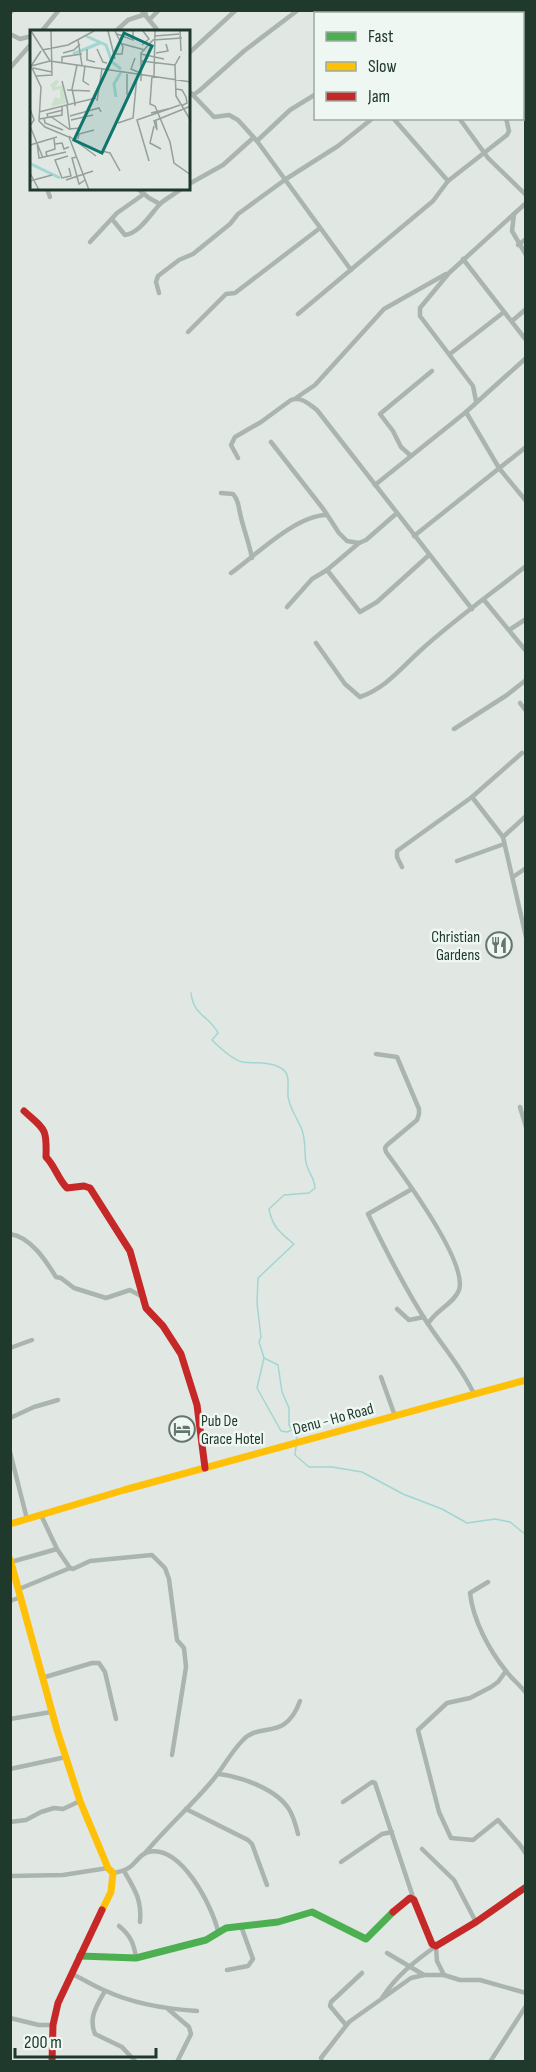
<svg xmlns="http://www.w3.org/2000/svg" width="536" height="2072" viewBox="0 0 536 2072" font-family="'Sofia Sans Condensed',sans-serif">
<rect width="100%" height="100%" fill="#e1e7e3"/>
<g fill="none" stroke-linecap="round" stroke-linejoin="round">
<g stroke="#a1d6d2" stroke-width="1.5">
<path d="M191,993C194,1017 209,1015 218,1033L212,1040C220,1048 232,1059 242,1062C254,1064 268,1061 279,1067C292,1073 287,1085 288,1096C289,1108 298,1119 302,1130C306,1141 304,1151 306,1162C307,1171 315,1178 315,1188L309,1193L284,1195L269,1209C272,1226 280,1233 294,1244L258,1278L257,1303L261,1337L259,1342L264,1358L278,1365L282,1392L289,1408V1425L297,1438"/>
<polyline points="264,1358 257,1388 281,1431 287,1432 292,1430"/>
<polyline points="296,1447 295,1455 309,1467 332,1467 362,1472 403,1494 442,1509 467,1523 495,1519 510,1522 526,1535"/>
</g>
<g stroke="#aab5b0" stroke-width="4.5">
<polyline points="141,10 159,32"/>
<polyline points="372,10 374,14"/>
<polyline points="479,10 483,14"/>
<polyline points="10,13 13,10"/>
<polyline points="430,14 432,10"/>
<polyline points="150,19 159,10"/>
<polyline points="41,32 59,10"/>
<polyline points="115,32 128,20 146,14"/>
<polyline points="10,34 20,39 32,36"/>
<polyline points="522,34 526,34"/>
<polyline points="189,53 236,10"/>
<polyline points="10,68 32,43"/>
<polyline points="189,91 193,95 199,91 244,51 298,10"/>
<polyline points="193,95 214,117 229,115 238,120 257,141 351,270"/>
<polyline points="393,118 448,181"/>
<polyline points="459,118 488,158 526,195"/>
<polyline points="257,141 290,110 316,94"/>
<polyline points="189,184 223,165 253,138"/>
<polyline points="47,189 50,197"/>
<polyline points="138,189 149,198 160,204"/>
<polyline points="514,214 512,231 526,255"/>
<path d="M112,219L125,235C140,233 151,213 161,203C167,198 175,194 181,189"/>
<polyline points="90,242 117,213 144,194"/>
<polyline points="518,245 526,239"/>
<polyline points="463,259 526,340"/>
<polyline points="159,293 156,282 158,276 179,260 193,254 230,224 238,214 286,179 338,146 373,118"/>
<polyline points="298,314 433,201 448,181 507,135 509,131 506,118"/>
<polyline points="512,321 526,309"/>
<polyline points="188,332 226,294 235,293 320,228"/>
<polyline points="450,354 504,312"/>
<polyline points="296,398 315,385 384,309 446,274"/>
<polyline points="476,401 473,386 420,316 420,308 449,273 526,203"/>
<polyline points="466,412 499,468 526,501"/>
<polyline points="271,442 324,510 339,533 347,541 359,543"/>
<polyline points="410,455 401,447 393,431 380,414 432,371"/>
<path d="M238,458L231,445L235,437L261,422L291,400C301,396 309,404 317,410L472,609"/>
<polyline points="375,485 466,412 526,358"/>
<path d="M221,493L233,494C239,501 238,505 240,513C243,528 249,542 252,558"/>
<polyline points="414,536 526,447"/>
<polyline points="327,570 360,612 377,602 429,555"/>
<path d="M231,573C256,555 295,516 326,515"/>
<polyline points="484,600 526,651"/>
<polyline points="287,607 312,579 327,570 359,543 366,540 397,513"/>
<polyline points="509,630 526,619"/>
<path d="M316,643L345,684L360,697C386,688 401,668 421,650C454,620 491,594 526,566"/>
<polyline points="520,703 526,711"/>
<polyline points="454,729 507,695 526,680"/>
<polyline points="472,797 503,837 526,937"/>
<polyline points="503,837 526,816"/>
<polyline points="457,861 504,844"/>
<polyline points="402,867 397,857 397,851 472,797 522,753"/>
<polyline points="513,877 526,868"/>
<path d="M376,1054L397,1057L419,1109V1114L417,1120L387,1145L385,1148L386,1152C403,1175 468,1263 459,1290C454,1304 435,1310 428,1324"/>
<polyline points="520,1107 526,1127"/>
<path d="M412,1189L368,1214C386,1251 405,1289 428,1324C444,1348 462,1368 474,1394"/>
<path d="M10,1234C31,1237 46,1261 56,1277L61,1278L74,1288L106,1298L130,1290L143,1297"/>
<polyline points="397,1309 409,1320 424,1317"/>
<polyline points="10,1348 32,1340"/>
<polyline points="381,1377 395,1416"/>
<polyline points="10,1418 34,1407 58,1400"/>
<polyline points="10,1452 27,1519"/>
<polyline points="41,1515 57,1549 70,1568 73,1569 90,1561 152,1555 165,1568 169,1579 177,1640 184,1648 186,1667 172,1755"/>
<polyline points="11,1562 57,1549"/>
<path d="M488,1582L470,1593C473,1620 489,1650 506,1671C512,1679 520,1685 526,1693"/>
<polyline points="19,1589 70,1568"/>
<polyline points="10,1601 21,1597"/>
<polyline points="506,1671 498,1682 491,1687 470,1698 447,1703 418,1730 439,1812 451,1838 473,1840 498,1820 520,1845 526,1854"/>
<polyline points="42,1678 92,1663 99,1663 105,1672 116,1719"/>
<polyline points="10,1719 51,1712"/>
<polyline points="10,1769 66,1757"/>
<path d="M219,1774C241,1777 278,1789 290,1811C294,1818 296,1826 298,1834"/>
<polyline points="343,1802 372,1782 375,1783 414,1900"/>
<polyline points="186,1809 248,1840 252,1844 267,1885"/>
<polyline points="10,1822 26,1820 41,1812 54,1808 63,1809 80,1801"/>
<polyline points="422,1849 454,1880 476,1922"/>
<path d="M146,1852C167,1827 191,1806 212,1781C223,1768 231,1752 243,1740C261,1721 285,1742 300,1701"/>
<polyline points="341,1862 382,1834 392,1832"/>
<path d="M124,1871C135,1890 142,1900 140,1922"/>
<path d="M113,1873C119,1872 125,1871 130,1867C136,1863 140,1854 148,1852C181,1844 212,1906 218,1931"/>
<polyline points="10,1876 63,1875 108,1868"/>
<path d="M119,1926C130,1935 134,1943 136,1958"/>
<polyline points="436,1947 437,1961 444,1975"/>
<polyline points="387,1953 424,1975"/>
<polyline points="227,1970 248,1966 253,1959 241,1926"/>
<path d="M72,1974C83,1979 94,1986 106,1991C134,2004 166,2009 197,2011"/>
<path d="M105,1991C97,2005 88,2018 95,2034L122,2047L136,2062"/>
<path d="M382,1998C396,1976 415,1961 436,1946"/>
<polyline points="168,2009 189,2027 191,2034 177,2062"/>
<polyline points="10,2018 39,2025 53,2025"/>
<polyline points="346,2025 330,2006 331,2002 362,1973"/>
<polyline points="322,2062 321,2058 349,2022 411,1978 424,1975 444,1975 460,1980 480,1980 526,1993"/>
<polyline points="490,2062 526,2006"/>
<polyline points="525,2062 526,2061"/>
</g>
<polyline stroke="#4caf50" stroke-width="7" points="80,1956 136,1958 206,1940 226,1928 278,1922 312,1912 366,1939 393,1912"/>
<g stroke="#ffc107" stroke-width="7">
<polyline points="10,1524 124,1490 526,1380"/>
<polyline points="10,1559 57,1730 80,1801 108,1868 113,1873 111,1892 102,1910"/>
</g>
<g stroke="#c62828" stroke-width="7">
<path d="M24,1111C45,1130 47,1128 46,1157C55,1166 58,1179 67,1188L84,1186L90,1188L130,1251L146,1308L163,1326L181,1354L197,1405L205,1468"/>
<polyline points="393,1912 410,1898 414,1900 432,1944 436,1946 476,1922 526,1887"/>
<polyline points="52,2062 53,2025 58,2003 102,1910"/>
</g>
</g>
<defs>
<g id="restaurant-ring" transform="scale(1.35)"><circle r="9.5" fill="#eef7f1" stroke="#64766d" stroke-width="1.5"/><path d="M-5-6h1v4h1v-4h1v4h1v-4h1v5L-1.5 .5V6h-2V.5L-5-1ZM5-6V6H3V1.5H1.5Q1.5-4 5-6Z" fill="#64766d"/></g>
<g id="hotel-ring" transform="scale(1.35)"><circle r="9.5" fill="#eef7f1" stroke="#64766d" stroke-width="1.5"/><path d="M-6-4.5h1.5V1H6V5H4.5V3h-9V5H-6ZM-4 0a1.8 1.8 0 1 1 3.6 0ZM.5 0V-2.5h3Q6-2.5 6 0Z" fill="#64766d"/></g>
</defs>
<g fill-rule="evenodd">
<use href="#restaurant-ring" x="499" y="945"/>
<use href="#hotel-ring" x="182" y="1429"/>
</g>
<g text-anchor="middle" stroke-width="5" stroke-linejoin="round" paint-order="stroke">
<g font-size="16" fill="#20392d" stroke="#eef7f1" text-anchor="end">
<text x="480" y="942">Christian<tspan x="480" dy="18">Gardens</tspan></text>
<text x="201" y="1426" text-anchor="start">Pub De<tspan x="201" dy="18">Grace Hotel</tspan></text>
</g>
<g font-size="16" fill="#20392d" stroke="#eef7f1">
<text transform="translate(333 1418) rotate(-15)" y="6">Denu - Ho Road</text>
</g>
</g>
<g transform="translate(30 30)">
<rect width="160" height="160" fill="#e1e7e3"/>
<path d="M27,49L29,52L25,57L33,55L37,73L21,77L25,67L30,69V59L23,61L20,55Z" fill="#cae0cc"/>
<path fill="none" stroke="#a1d6d2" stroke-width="3" d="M56,6L76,15L82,32L91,39M43,24L70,13M86,67L84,54L91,42M1,134L30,148"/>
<path fill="none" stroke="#94a19a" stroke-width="1.5" d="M1,1L20,31L161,52M78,1L85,29M85,1L93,17L92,24H86M150,1L151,21M87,4L103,10V1M125,6L149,4M48,10L52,35M89,13L115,20M112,15L119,9L113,1M57,19V30L65,32M67,19L73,32L77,33M12,20L38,15L64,1M33,23L44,20L50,14M126,23L138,21L136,14M111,24L134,29M150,26L145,35L146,66L161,91M105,28L101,39L108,42M111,31L145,35M32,32V27L52,24M1,36L11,57L9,91L15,97L39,107L59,160M1,36L20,31M1,36L11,21M55,36L53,51L59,55M3,38L22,42M97,42V65M6,46L22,45L21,1M122,46L120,74L125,76L140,112L144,133L161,145M124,46L125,1M32,51L38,75M111,51V23L123,10L152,8M146,59L152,60L156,67L157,73L151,76M37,60L60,61M67,71L72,39M37,75L40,100M45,76V73L66,68M0,79L4,90L0,96L13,128M9,82L45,73L42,59L47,35M121,83L142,78M20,86L39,99L51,98M40,86L69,78L71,82M14,88L15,93L33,100M18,88L17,84L33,80M9,89L32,85V76M41,90L63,85M126,91L127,100L124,91L161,76M88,93L103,88L107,46M124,96L120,113L131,119M39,106L66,126M48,109L49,104L64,100M7,112L9,128L36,122M25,114L32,113L34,119L39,117M0,115L27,107M72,121L80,123L90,141M38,126L25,130L32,148L41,146L39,138M17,127L16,122L25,119L24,108M47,127L42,128L49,154L55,150M119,131L107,90L150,75M0,143L9,160M36,150L63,141M0,151L22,145"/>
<path fill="#0f766e" fill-opacity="0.15" stroke="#0f766e" stroke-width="3" d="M94,3L122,16L72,123L44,110Z"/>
<rect width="160" height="160" fill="none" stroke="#20392d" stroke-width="3"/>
</g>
<rect width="536" height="2072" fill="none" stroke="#20392d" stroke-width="24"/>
<rect x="314" y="12" width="210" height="108" fill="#eef7f1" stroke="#9caba3" stroke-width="1.5"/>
<rect x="326" y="32" width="30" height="9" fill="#4caf50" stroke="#9caba3" stroke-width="1.5"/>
<text x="368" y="42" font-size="18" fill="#20392d">Fast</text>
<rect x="326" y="62" width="30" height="9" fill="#ffc107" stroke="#9caba3" stroke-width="1.5"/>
<text x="368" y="72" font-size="18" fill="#20392d">Slow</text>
<rect x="326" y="92" width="30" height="9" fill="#c62828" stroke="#9caba3" stroke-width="1.5"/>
<text x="368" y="102" font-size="18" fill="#20392d">Jam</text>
<path d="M15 2048v9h141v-9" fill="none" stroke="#20392d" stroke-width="3"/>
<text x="24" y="2048" font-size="18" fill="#20392d" stroke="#eef7f1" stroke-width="4.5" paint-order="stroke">200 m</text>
</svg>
